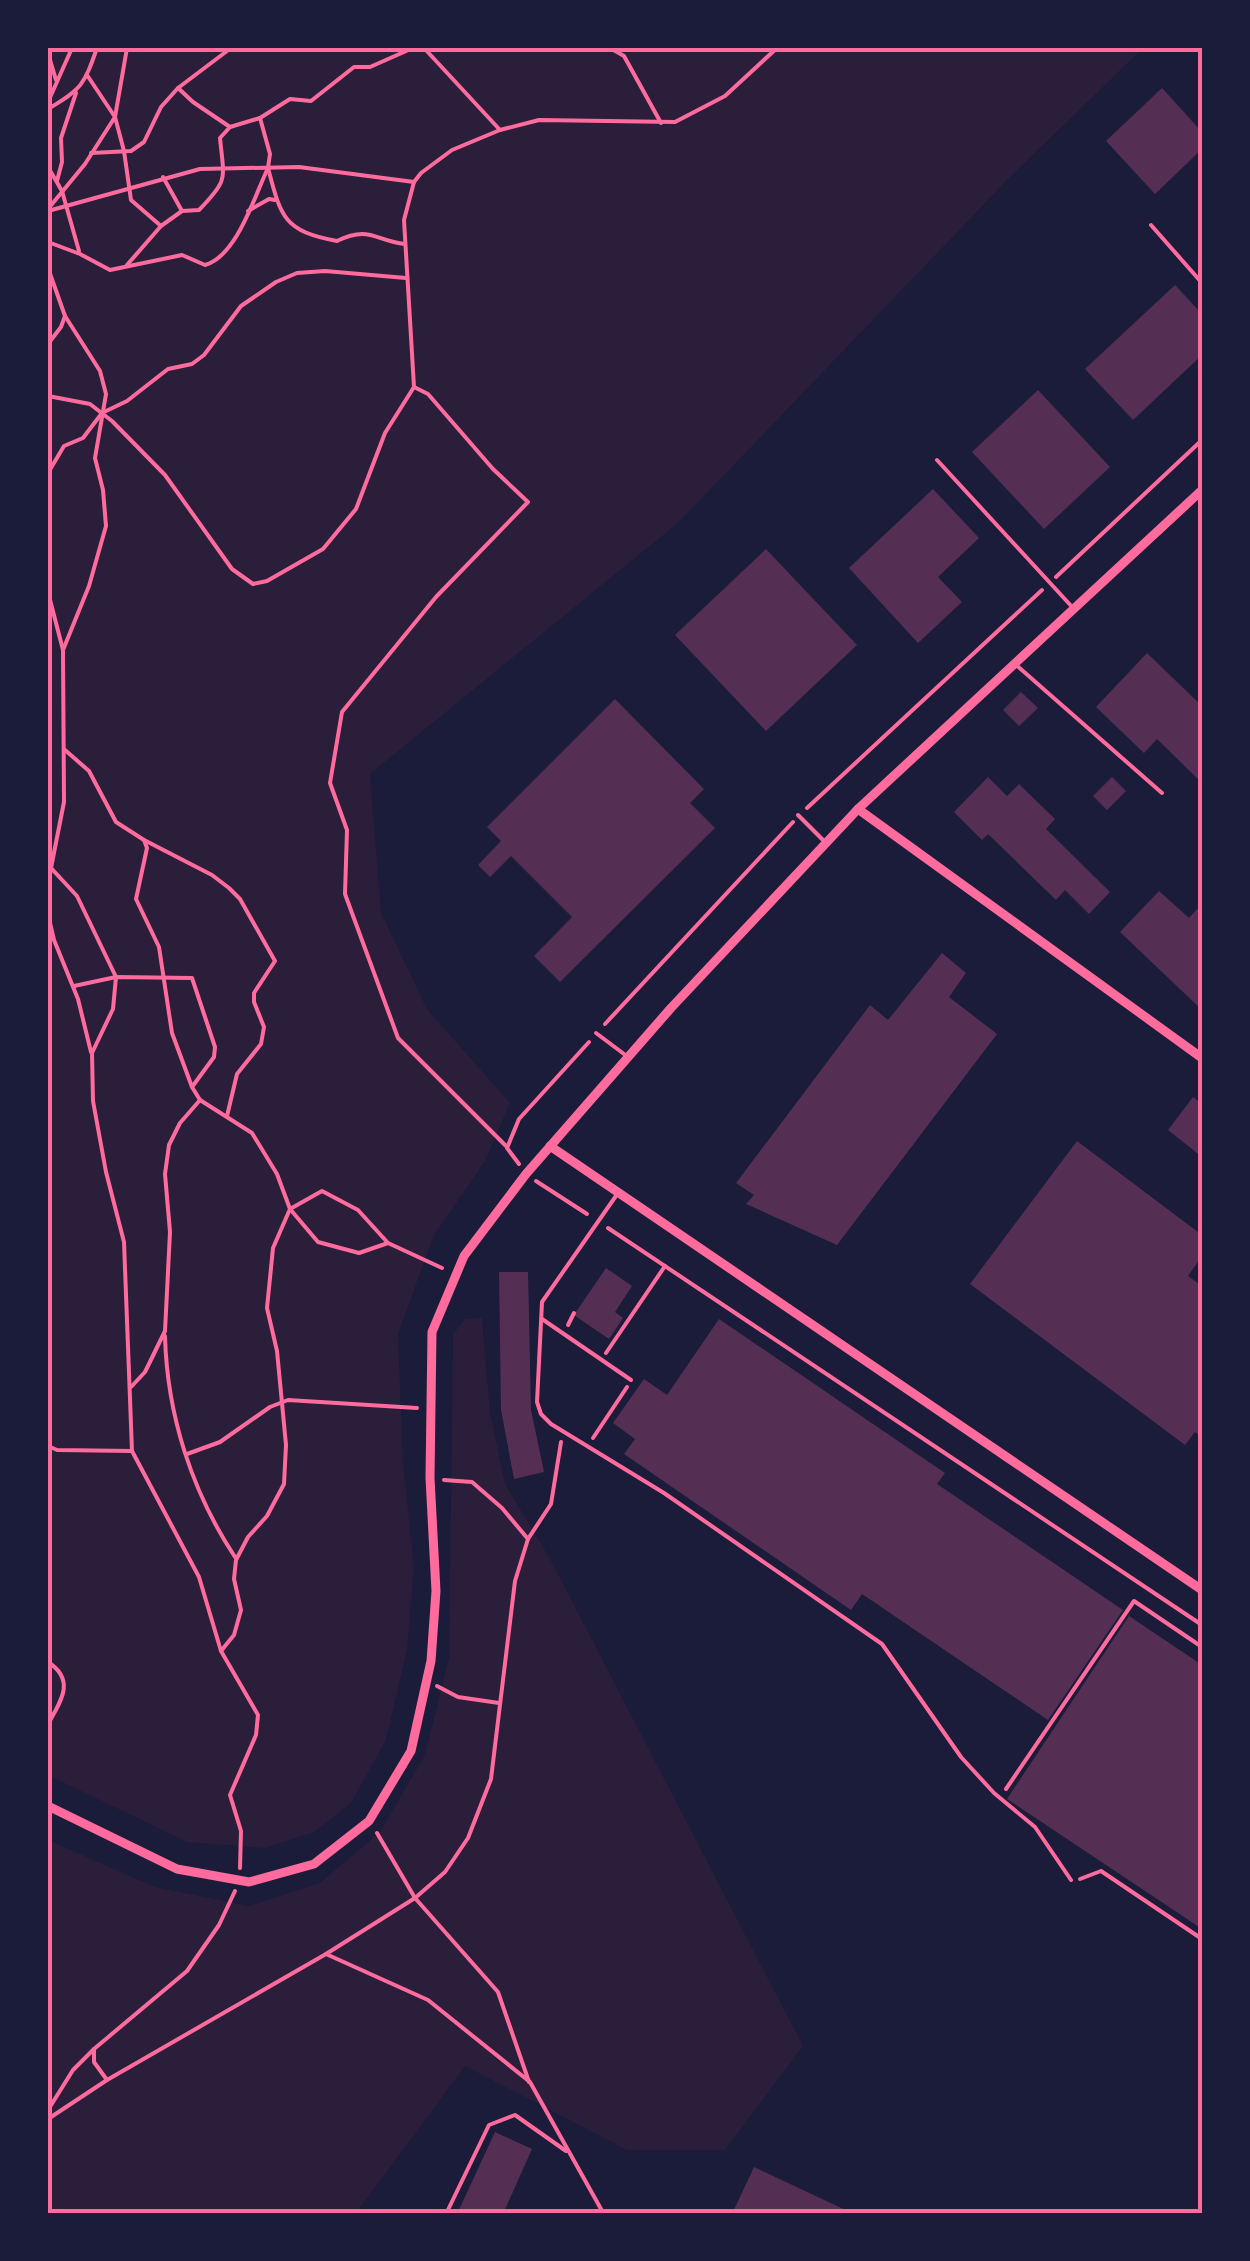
<svg xmlns="http://www.w3.org/2000/svg" width="1250" height="2261" viewBox="0 0 1250 2261" font-family="'Exo 2',sans-serif">
<rect width="100%" height="100%" fill="#1b1b3a"/>
<g fill="#2a1e3b">
<polygon points="48,48 1143,48 1011,176 679,522 370,774 381,913 427,1009 510,1103 485,1161 434,1235 398,1334 403,1464 414,1566 407,1650 386,1740 351,1803 314,1832 265,1848 187,1842 48,1775"/>
<polygon points="482,1318 490,1413 505,1484 549,1557 803,2046 725,2150 627,2150 465,2066 356,2213 48,2213 48,1840 155,1887 249,1906 320,1883 380,1832 425,1755 449,1658 453,1334 465,1319"/>
</g>
<g fill="#542f53">
<polygon points="1162,88 1202,132 1202,149 1155,194 1106,141"/>
<polygon points="1175,285 1202,314 1202,355 1133,420 1085,369"/>
<polygon points="1038,390 1110,467 1044,529 972,452"/>
<polygon points="933,489 979,538 938,577 962,602 918,643 849,568"/>
<polygon points="766,549 857,645 766,731 675,635"/>
<polygon points="1147,653 1202,706 1202,783 1157,739 1144,753 1096,707"/>
<polygon points="1021,692 1038,708 1019,726 1003,710"/>
<polygon points="615,699 704,789 690,803 715,828 560,982 534,956 572,917 511,856 490,877 478,865 501,841 487,827"/>
<polygon points="988,777 1007,796 1019,784 1055,819 1046,829 1110,892 1089,914 1065,890 1056,900 988,834 982,840 954,812"/>
<polygon points="1112,777 1126,791 1107,810 1093,796"/>
<polygon points="1159,891 1189,918 1200,906 1202,909 1202,1010 1120,932"/>
<polygon points="942,953 966,973 949,997 997,1034 837,1245 746,1204 754,1195 736,1183 870,1005 888,1020"/>
<polygon points="1193,1097 1202,1104 1202,1157 1168,1130"/>
<polygon points="1077,1141 1202,1235 1202,1256 1188,1276 1202,1286 1202,1438 1195,1432 1185,1445 970,1284"/>
<polygon points="606,1268 632,1286 615,1312 623,1318 609,1339 574,1315"/>
<polygon points="499,1272 528,1272 531,1410 544,1472 514,1479 501,1410"/>
<polygon points="719,1319 945,1473 937,1484 1123,1610 1048,1720 862,1594 851,1610 624,1454 635,1439 613,1423 644,1379 667,1395"/>
<polygon points="1129,1616 1202,1665 1202,1929 1007,1799"/>
<polygon points="495,2132 532,2149 503,2214 457,2214"/>
<polygon points="754,2167 854,2214 732,2214"/>
</g>
<g fill="none" stroke-linecap="round" stroke-linejoin="round">
<g stroke="#ff6b9d" stroke-width="4">
<polyline points="424,48 500,130"/>
<polyline points="569,48 610,48 624,56 661,123"/>
<polyline points="48,53 56,80"/>
<polyline points="87,75 115,117 124,151 131,200 161,226"/>
<polyline points="178,88 193,102 230,127"/>
<polyline points="48,102 72,48"/>
<path d="M48,109C82,89 84,85 97,48"/>
<polyline points="91,153 131,151 144,142 161,107 178,88 231,48"/>
<polyline points="48,167 62,191 79,251"/>
<path d="M268,168C281,218 284,231 337,241C370,225 375,241 405,244"/>
<polyline points="163,177 182,211"/>
<polyline points="57,181 62,162 61,138 76,93"/>
<polyline points="48,209 85,164 115,117 127,48"/>
<polyline points="48,211 200,169 299,167 414,182"/>
<polyline points="248,211 269,199 275,200"/>
<path d="M48,242L80,254L110,270L182,255L205,265C237,256 254,197 268,168L270,154L260,118"/>
<path d="M127,265L161,226L182,211L199,210C229,179 224,180 220,138L230,127L260,118L290,99L311,101L354,67H370L413,48"/>
<polyline points="48,268 65,316 100,371 106,394 95,458 103,490 106,526 89,586 63,650"/>
<polyline points="48,344 61,327 65,316"/>
<polyline points="414,387 428,394 493,469 528,502 436,597 342,712 330,783 347,830 345,894 398,1038 506,1146"/>
<polyline points="48,396 90,404 112,421 165,475 232,569 253,584 267,581 323,549 356,509 385,433 414,387 404,220 414,182 421,173 452,150 500,130 539,120 675,122 725,96 777,48"/>
<polyline points="48,473 64,446 83,438 102,413 127,401 168,369 192,364 204,355 241,306 276,282 297,273 325,271 406,278"/>
<polyline points="1056,577 1202,440"/>
<polyline points="48,592 63,650 64,802 51,868 77,896 116,977 113,1009 92,1053 93,1101 106,1172 124,1242 132,1451 199,1577 221,1651 258,1715 256,1735 230,1795 241,1831 240,1868"/>
<polyline points="65,750 89,771 116,822 144,840 147,848 136,899 159,947 172,1033 192,1087 200,1100 252,1133 277,1174 290,1209 318,1242 359,1253 388,1243 442,1268"/>
<polyline points="807,808 1042,590"/>
<polyline points="144,840 212,875 229,888 240,899 275,961 254,993 254,1002 264,1027 261,1044 237,1074 227,1116"/>
<polyline points="48,888 51,868"/>
<polyline points="48,914 54,940 78,999 91,1052"/>
<polyline points="74,986 116,977 192,978 215,1047 214,1057 192,1087"/>
<polyline points="605,1024 793,822"/>
<polyline points="519,1164 507,1148 519,1119 589,1042"/>
<polyline points="536,1181 587,1214"/>
<polyline points="608,1228 1202,1625"/>
<polyline points="568,1325 574,1313"/>
<path d="M165,1336C167,1415 192,1492 235,1557"/>
<polyline points="606,1353 665,1266"/>
<polyline points="131,1387 145,1372 165,1331 170,1232 165,1174 169,1145 180,1123 200,1100"/>
<polyline points="593,1438 627,1387"/>
<polyline points="48,1446 57,1450 132,1451"/>
<polyline points="187,1454 220,1442 270,1407 288,1400 417,1408"/>
<polyline points="528,1539 551,1504 561,1442"/>
<polyline points="221,1651 234,1635 241,1610 234,1579 236,1560 248,1537 267,1516 284,1484 286,1445 277,1351 267,1308 273,1248 290,1209 322,1191 358,1210 388,1243"/>
<path d="M48,1662C76,1680 61,1701 48,1724"/>
<polyline points="437,1686 458,1697 499,1703"/>
<polyline points="1006,1789 1134,1601 1202,1647"/>
<polyline points="377,1833 415,1898 498,1992 529,2082"/>
<polyline points="1080,1879 1101,1871 1202,1939"/>
<polyline points="326,1954 428,2000 530,2082 601,2209"/>
<polyline points="107,2080 94,2062 94,2049 187,1971 219,1925 235,1891"/>
<polyline points="48,2110 73,2070 94,2049"/>
<polyline points="48,2119 107,2080 326,1954 415,1898 445,1872 468,1838 491,1779 515,1581 528,1539 502,1508 472,1482 444,1480"/>
<polyline points="446,2214 489,2125 515,2115 566,2151"/>
</g>
<g stroke="#ff6b9d" stroke-width="4">
<polyline points="1151,225 1202,283"/>
<polyline points="937,460 1074,609"/>
<polyline points="1015,664 1162,793"/>
<polyline points="798,815 826,843"/>
<polyline points="596,1033 628,1057"/>
<polyline points="618,1193 542,1302 537,1402 541,1414 551,1424 664,1493 882,1644 961,1757 994,1793 1035,1827 1071,1880"/>
<polyline points="542,1319 631,1380"/>
</g>
<g stroke="#ff6b9d" stroke-width="9">
<polyline points="858,809 1202,1058"/>
<polyline points="550,1146 1202,1590"/>
<polyline points="48,1806 177,1869 249,1882 314,1864 369,1821 411,1751 431,1661 436,1591 430,1478 432,1332 464,1256 526,1174 671,1008 858,809 1202,490"/>
</g>
</g>
<rect width="1250" height="2261" fill="none" stroke="#1b1b3a" stroke-width="100"/>
<rect x="50" y="50" width="1150" height="2161" fill="none" stroke="#ff6b9d" stroke-width="4"/>
</svg>
